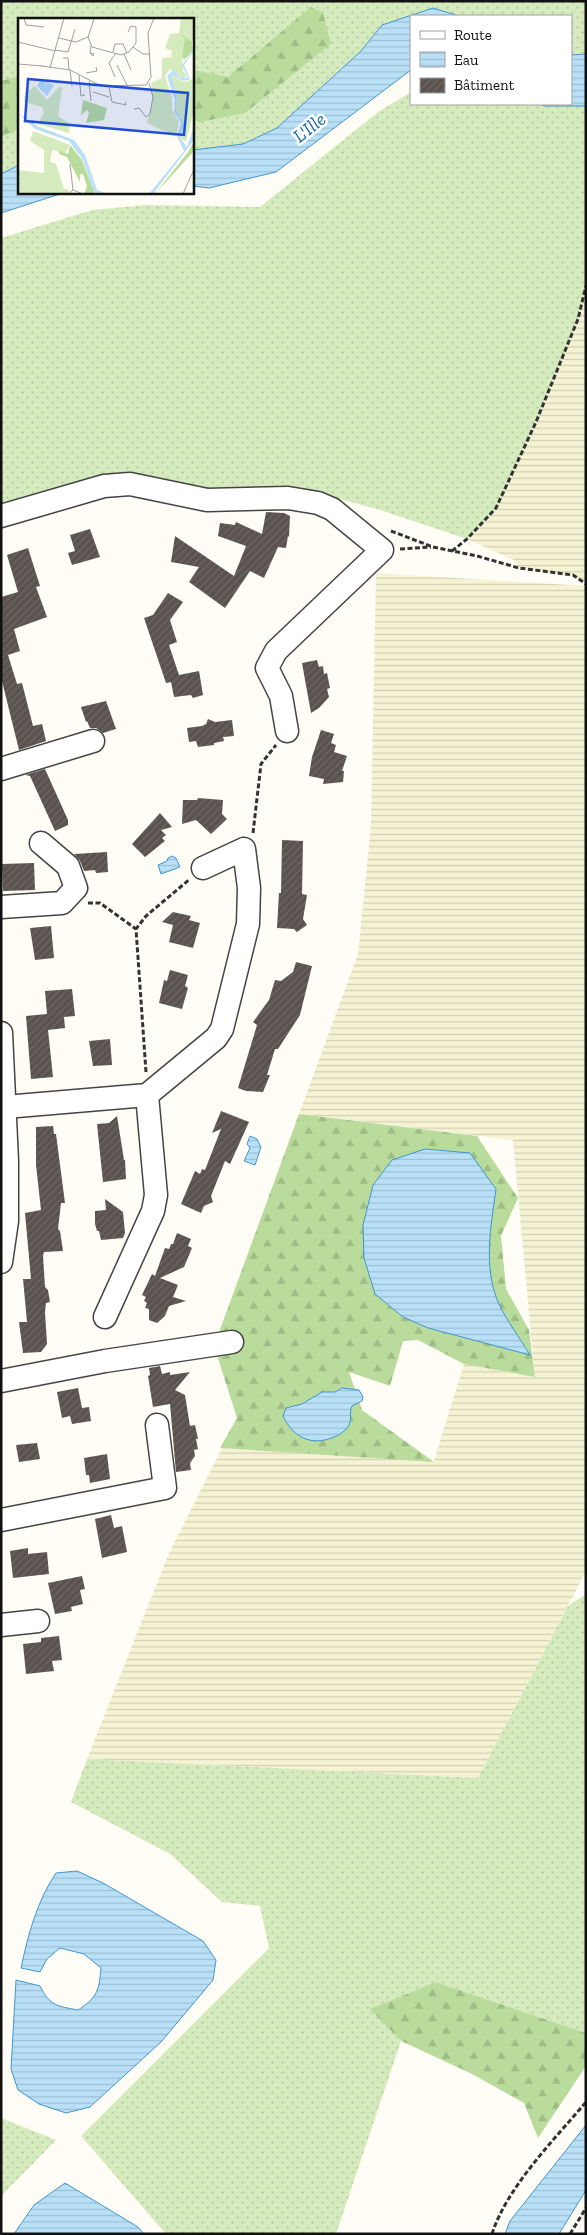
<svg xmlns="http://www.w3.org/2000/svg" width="587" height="2235" viewBox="0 0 587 2235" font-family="'Zilla Slab',serif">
<defs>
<pattern id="farmland-rules" width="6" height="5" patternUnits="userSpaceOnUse" patternTransform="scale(1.25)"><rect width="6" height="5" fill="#f6f3d4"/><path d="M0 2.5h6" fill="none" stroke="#d2cfb5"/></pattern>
<pattern id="grass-dots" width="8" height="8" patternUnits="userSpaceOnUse" patternTransform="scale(1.25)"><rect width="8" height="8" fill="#d5ebbd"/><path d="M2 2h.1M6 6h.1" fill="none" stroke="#b6c8a1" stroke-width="1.8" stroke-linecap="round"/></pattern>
<pattern id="forest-firs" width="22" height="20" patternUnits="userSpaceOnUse" patternTransform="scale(1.25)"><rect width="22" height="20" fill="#b9dc9c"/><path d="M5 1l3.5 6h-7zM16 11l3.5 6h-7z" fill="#9ebc85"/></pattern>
<pattern id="water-rules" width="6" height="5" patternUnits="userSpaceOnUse" patternTransform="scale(1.25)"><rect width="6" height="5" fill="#b9e0f7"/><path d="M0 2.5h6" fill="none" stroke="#9ebfd3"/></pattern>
<pattern id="building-hatch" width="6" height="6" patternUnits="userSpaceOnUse" patternTransform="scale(1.25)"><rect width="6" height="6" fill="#5a524d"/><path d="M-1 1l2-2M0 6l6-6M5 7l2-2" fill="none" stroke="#6d6662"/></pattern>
</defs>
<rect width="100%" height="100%" fill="#fffdf5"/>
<g fill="url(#farmland-rules)">
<polygon points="586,286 586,584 572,575 519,568 514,560 467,539 496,508 536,422 578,319"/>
<polygon points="376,573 586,586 586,1571 478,1778 87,1759 169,1553 222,1448 434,1461 464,1364 535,1377 513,1140 299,1114 358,954 371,826"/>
</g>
<g fill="url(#grass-dots)">
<polygon points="1,1 586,1 586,54 571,55 571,16 459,16 433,8 382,25 365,47 277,128 243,144 193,150 192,19 19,19 19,165 1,174"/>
<polygon points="411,92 411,104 538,104 586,106 586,286 578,319 536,422 496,508 467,539 377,509 301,489 185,491 123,473 1,503 1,238 92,210 146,205 260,207 378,112"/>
<polygon points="586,1594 586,2033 436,1982 371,2009 401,2041 336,2234 166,2234 81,2136 269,1948 260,1906 222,1902 170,1854 71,1802 87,1759 478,1778 568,1606"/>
<polygon points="1,2118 56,2140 1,2196"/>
</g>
<g fill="url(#forest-firs)">
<polygon points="311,7 323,13 331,44 245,113 200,122 193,121 193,70 228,77"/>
<polygon points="19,76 19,129 1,137 1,81"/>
<polygon points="299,1114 477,1136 518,1198 501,1236 506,1289 529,1330 535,1377 464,1364 418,1340 403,1341 390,1386 349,1372 362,1410 434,1462 220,1448 237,1418 214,1346"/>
<polygon points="436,1982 586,2033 586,2066 538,2138 524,2103 472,2074 401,2041 370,2009"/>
</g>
<g fill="url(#water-rules)" stroke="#3f96cf">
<polygon points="433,8 459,16 411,16 411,70 276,172 209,188 193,186 193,150 243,144 277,128 361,51 382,25"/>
<polygon points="586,54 586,106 544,106 541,104 571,104 571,55"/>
<polygon points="19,165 19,192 63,193 1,213 1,174"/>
<polygon points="172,856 176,858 180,867 161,874 158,865 167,861 168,858"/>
<polygon points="250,1136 257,1139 261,1147 255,1165 244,1161 250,1148 247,1144"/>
<path d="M425,1149L470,1153L496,1189C491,1226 483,1266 498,1302C506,1320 520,1338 530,1355L428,1328L403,1317L375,1294L364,1258L363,1225L373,1185L392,1160Z"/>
<path d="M342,1388L359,1390L363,1397L362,1401L352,1406C349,1412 352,1419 349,1425C346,1431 339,1435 334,1437C311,1447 293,1437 283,1416L286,1408L302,1404L322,1392H335Z"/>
<path d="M77,1871L103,1883L203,1941L216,1960L213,1980L161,2042L90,2107L66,2113L39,2104L18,2090L11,2069L16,1980L40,1986C50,2006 57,2006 78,2010C98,1997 99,1990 101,1968L84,1954L60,1948L47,1959L40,1972L21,1968C28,1935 37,1901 56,1873Z"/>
<polygon points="586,2125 586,2190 559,2234 505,2234 510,2221"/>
<polygon points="65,2183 138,2227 144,2234 14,2234 34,2205"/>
</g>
<g fill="url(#building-hatch)">
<polygon points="266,512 284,513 290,516 289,537 288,536 286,548 278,547 264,578 250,571 225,608 189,582 199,567 171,562 175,536 234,576 246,546 218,536 220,523 235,525 236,522 262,534"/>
<polygon points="90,529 100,557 72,565 68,553 75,551 70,535"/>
<polygon points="28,548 40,586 36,587 47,617 14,629 20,651 8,655 17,684 22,683 33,726 42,724 46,741 19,750 1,677 1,597 18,592 7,555"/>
<polygon points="168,593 183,602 170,620 177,642 169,645 179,675 199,671 203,695 193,698 191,695 174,697 171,682 166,683 144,618 153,615"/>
<polygon points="317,660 319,667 323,666 324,674 327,673 330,688 327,689 329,697 319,708 311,713 302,663"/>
<polygon points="106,701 116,729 103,733 96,728 90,728 87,721 86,722 81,707"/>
<polygon points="208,719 215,722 232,720 234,736 223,737 224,741 214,743 214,745 198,747 196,741 189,742 187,728 202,726 206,724"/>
<polygon points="321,730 334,734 331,743 336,745 334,752 347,756 342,771 344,771 343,782 323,784 324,779 309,776 312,757"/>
<polygon points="45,769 68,820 68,825 55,831 30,776 25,775"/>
<polygon points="198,798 223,800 222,814 227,819 211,834 196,820 182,824 183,800 197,800"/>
<polygon points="160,813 172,827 161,830 166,835 162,838 165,841 145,857 132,844"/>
<polygon points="282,840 303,841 302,894 307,895 303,919 307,925 297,932 294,929 277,928 279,893 281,893"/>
<polygon points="107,852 108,872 96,873 95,870 84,871 80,861 74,854"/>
<polygon points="34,863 35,890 3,891 2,864"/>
<polygon points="173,912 191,916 189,920 200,923 193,948 169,942 173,925 162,922"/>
<polygon points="51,926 54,958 35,960 30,928"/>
<polygon points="296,962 312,966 300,1015 278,1049 275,1049 267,1075 270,1075 263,1092 246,1091 238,1088 257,1025 253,1022 269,1000 275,980 281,981 293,972"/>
<polygon points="170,970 188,975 185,986 188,988 182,1009 159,1003 164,980 167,981"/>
<polygon points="72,989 75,1016 64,1017 65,1028 48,1030 53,1077 31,1079 26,1016 47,1014 45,991"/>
<polygon points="110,1039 112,1065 93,1066 89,1041"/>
<polygon points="221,1111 249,1122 230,1164 225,1161 211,1196 213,1202 204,1206 201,1213 181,1204 195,1171 200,1174 202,1169 205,1170 221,1129 212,1133"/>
<polygon points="117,1116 124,1160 125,1160 126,1179 103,1182 97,1124 109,1123"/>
<polygon points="53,1126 54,1134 56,1134 65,1203 61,1203 58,1229 60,1231 63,1251 44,1252 43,1256 45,1287 48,1290 50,1302 46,1303 45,1312 47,1344 41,1352 23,1353 19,1322 27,1322 23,1279 31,1279 25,1213 41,1210 36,1165 36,1127"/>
<polygon points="105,1199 123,1212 125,1233 123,1238 101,1240 99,1231 97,1231 95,1224 95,1211 106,1210"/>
<polygon points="177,1233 191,1239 188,1246 192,1248 184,1267 160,1278 178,1285 173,1297 186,1301 169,1306 165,1316 157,1323 149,1320 149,1309 145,1308 147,1303 144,1301 146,1297 142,1295 152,1274 155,1276 165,1248 169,1249 171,1244 173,1244"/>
<polygon points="160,1366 162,1374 170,1372 170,1375 190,1372 175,1390 185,1395 190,1426 195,1425 198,1439 196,1439 198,1449 194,1450 195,1456 190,1463 191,1470 176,1472 170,1404 153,1407 148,1376 150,1375 149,1368"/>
<polygon points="78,1388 82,1408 89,1407 91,1421 72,1424 70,1416 62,1418 57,1392"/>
<polygon points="37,1443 40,1459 19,1462 16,1445"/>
<polygon points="107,1454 110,1479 90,1483 89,1475 86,1475 84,1458"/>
<polygon points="111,1515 114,1528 122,1526 127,1552 102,1558 95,1519"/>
<polygon points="28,1548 28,1554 47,1552 49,1574 13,1578 10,1551"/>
<polygon points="82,1576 85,1589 80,1590 83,1604 71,1607 72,1611 55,1614 48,1583"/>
<polygon points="59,1636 62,1660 52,1661 54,1671 26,1674 23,1644 41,1642 41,1638"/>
</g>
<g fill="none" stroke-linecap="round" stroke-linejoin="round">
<g stroke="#444" stroke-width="25">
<g id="minor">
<polyline points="1,516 104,486 130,484 207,500 288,498 318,503 332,509 382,550 276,651 267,668 281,696 287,731"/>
<polyline points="1,769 93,741"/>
<polyline points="1,907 62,903 76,888 68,866 41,843"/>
<polyline points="1,1033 7,1161 7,1221 1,1262"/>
<polyline points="5,1107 147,1095 216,1038 222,1029 248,924 249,888 244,849 203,868"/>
<polyline points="105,1317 153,1211 156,1195 147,1095"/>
<polyline points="1,1381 105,1361 232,1342"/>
<polyline points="1,1520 165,1488 157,1425"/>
<polyline points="1,1625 38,1621"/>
</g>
</g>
<g stroke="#333" stroke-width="3" stroke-dasharray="5 2.5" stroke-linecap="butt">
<polyline points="391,531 433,547 477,556 519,568 573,575 586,584"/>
<polyline points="400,549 431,547"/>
<polyline points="452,551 467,539 496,508 536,422 578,319 586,286"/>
<polyline points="253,833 261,764 276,745"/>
<polyline points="88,903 100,903 136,929"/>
<polyline points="146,1072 136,929 146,916 190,879"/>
<path d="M492,2234C507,2187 554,2140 586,2102"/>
<polyline points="570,2234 586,2208"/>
</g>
<use href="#minor" stroke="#fff" stroke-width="22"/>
</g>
<g text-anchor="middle" stroke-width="5" stroke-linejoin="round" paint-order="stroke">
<g font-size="19" font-style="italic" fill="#1768a6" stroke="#fff">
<text transform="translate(309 127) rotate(-39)" y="7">L'Ille</text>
</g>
</g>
<g transform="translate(18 18)">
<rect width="176" height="176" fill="#fffdf5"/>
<path d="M163,0H176V19L174,23L168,20L164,38L165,53L169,58L165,60L152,51L147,58L154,80V92L161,104L158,119L129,105L135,81L133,65L144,60V40L153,39L154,33L147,30L152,16L161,15ZM153,56L166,64L176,61V91L168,124L162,120L164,101L158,92L159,78ZM17,68L29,82L41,69L44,70L40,98L52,106L51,115L20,106L26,94L24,89L6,84L7,75ZM15,113L52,127L47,135L34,132L32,144L38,146L46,171L52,172L49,176H0V152L26,155V132L12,123Z" fill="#d5ebbd"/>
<path d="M160,15L174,23V34L166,42L164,38L167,20ZM65,82L89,90L86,102L68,105L71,95L69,92L63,97ZM176,124V133L137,176L170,134ZM52,127L64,142L77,176H66L69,168L65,156H62V164L49,139L41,136V133L50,136Z" fill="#b9dc9c"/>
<path d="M176,19L175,34L166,47L172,61L166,63L153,56L159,78L158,92L167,106L162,120L169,129L176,108V122L135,176H131L166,133L159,118L163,105L156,94L157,82L149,58L155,52L162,59L170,60L164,47L174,34ZM22,63L28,64L27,70L29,64L36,67L29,78L19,68ZM0,95L19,108L56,122L67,137L79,172L89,176L76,174L65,142L51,123L17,111Z" fill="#b9e0f7"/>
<path fill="none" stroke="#a09f9a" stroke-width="1" d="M6,0L8,7L26,9M76,1L70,19L74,29L103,37L111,34L118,25V9L113,8L110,14M41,20L58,24L70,19M0,24L37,33M115,29L125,36H132M37,32L50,34L57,11M95,34L97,26H105L109,35M72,35L75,38L76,36L72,35L73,28M106,36L113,52M45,40H50L51,52M0,46L25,48M99,47L110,69M24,48L52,52L83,68L128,67L133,59L130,15L136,0M32,50L46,0M52,52L54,68M68,55L79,53L78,49M61,57L63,78L67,77M97,59L91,45L98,35M71,63L73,83M91,69L94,84L108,87L107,84M75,74L91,79M116,91L121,90L128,99L132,96L135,79L131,65M52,146L55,172M50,176L55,172L65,176M165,176L177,149"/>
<path fill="#1d4ed8" fill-opacity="0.15" stroke="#1d4ed8" stroke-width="2.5" d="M10,61L170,75L166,117L7,103Z"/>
<rect width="176" height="176" fill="none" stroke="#111" stroke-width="2.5"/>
</g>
<rect width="587" height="2235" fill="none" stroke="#111111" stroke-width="5"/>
<rect x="410" y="15" width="162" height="90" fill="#ffffff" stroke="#a0a0a0"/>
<rect x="420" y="31" width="25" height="8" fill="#ffffff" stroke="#a0a0a0"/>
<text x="454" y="40" font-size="15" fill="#111111">Route</text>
<rect x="420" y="52" width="25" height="15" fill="url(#water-rules)" stroke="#a0a0a0"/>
<text x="454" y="65" font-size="15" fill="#111111">Eau</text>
<rect x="420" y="78" width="25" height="15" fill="url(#building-hatch)" stroke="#a0a0a0"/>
<text x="454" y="90" font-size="15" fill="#111111">Bâtiment</text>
</svg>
